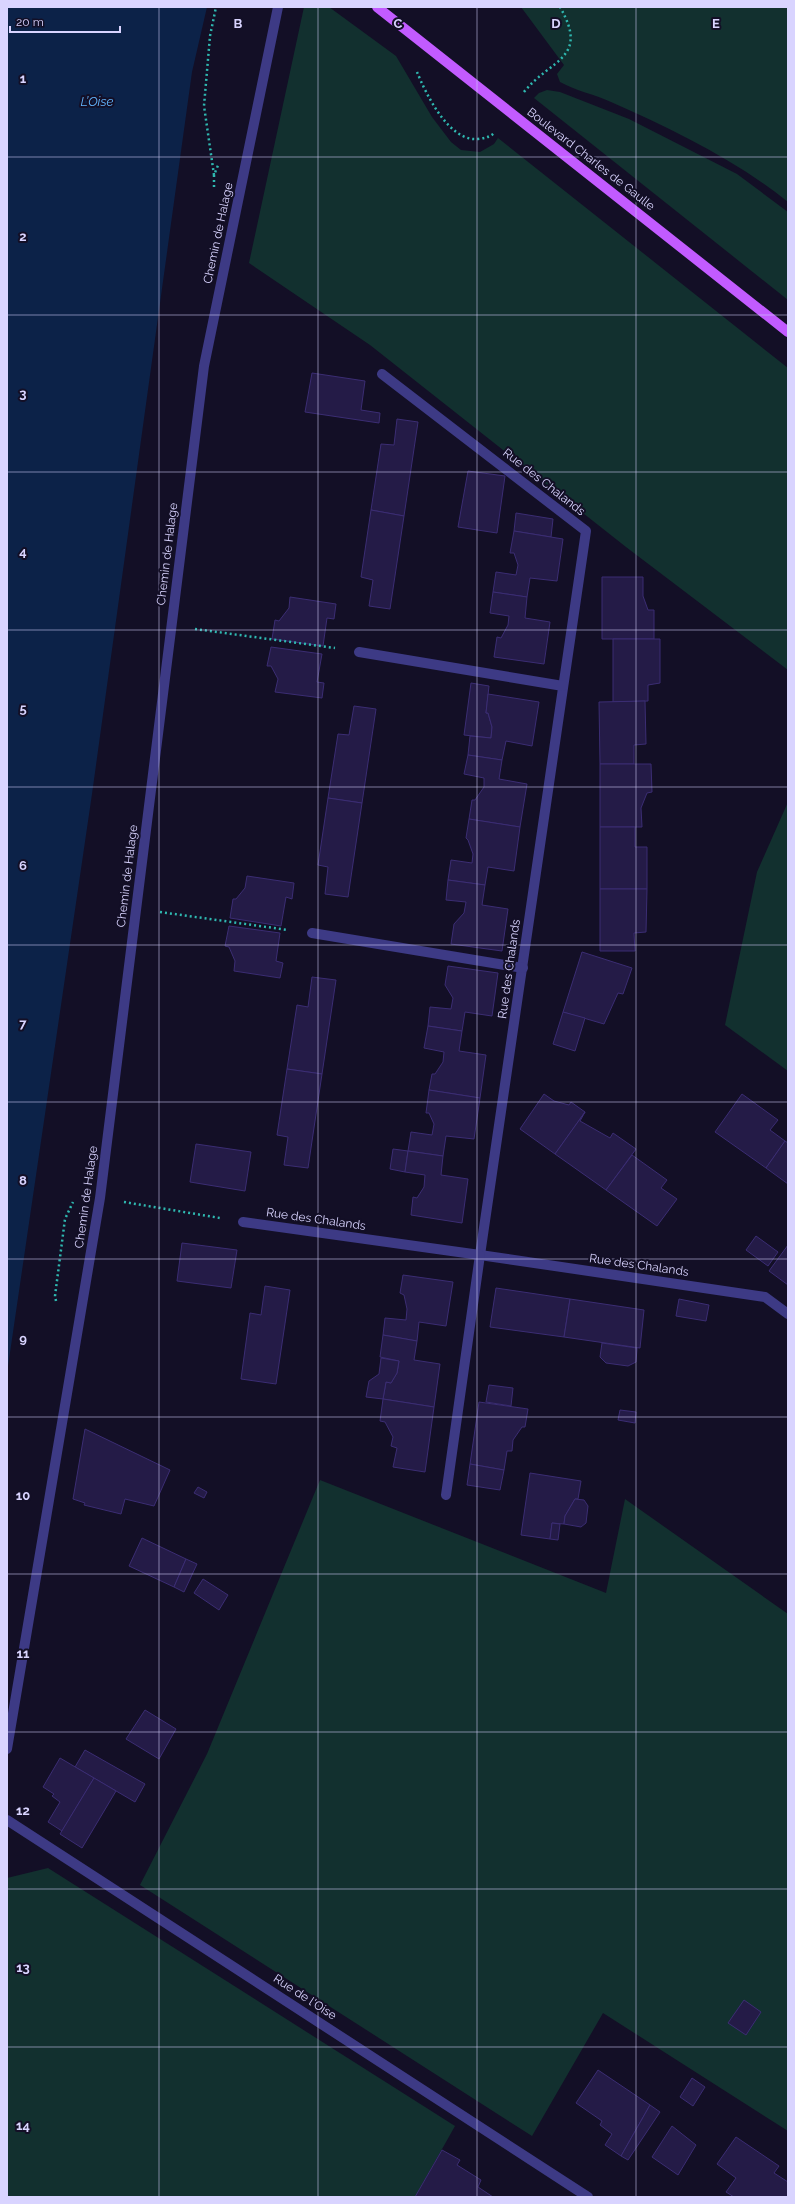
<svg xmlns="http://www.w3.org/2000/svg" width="795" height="2204" viewBox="0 0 795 2204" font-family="Raleway,sans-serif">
<rect width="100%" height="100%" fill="#130f26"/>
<g fill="#12302f">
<polygon points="304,7 329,7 396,56 432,117 451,142 461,150 480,152 494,144 498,138 788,368 788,670 626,547 370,345 249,263"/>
<path d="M521,7H788V202C736,160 672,129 611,102C594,94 576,91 560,82L557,74L564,65Z"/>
<polygon points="547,90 560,92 629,119 737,174 788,212 788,300 534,98 539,93"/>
<polygon points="788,802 788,1071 725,1025 757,872"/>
<polygon points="320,1480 606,1593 625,1499 788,1614 788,2131 603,2013 532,2136 140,1885 207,1754"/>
<polygon points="48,1868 455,2126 415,2197 7,2197 7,1878"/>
</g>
<polygon fill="#0c2248" points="7,7 207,7 192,72 92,794 7,1373"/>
<g fill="#241b47" stroke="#3b2d73">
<polygon points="312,373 365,381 361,410 380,413 379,423 305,412"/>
<polygon points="397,419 418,422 404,516 371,510 381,444 394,445"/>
<polygon points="468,471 505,476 497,533 458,527"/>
<polygon points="371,510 404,516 390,609 369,606 373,580 361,577"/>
<polygon points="516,513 553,519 551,537 514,531"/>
<polygon points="514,531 563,539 557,581 530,578 527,597 493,592 496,572 516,575 518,565 514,553 510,553"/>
<polygon points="602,577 643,577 643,596 648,610 654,610 654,639 602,639"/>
<polygon points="493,592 527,597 525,618 550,622 544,664 494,657 497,637 501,638 508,625 509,616 490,613"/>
<polygon points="290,597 336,604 334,619 327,618 323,646 272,639 275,620 279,621 289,608"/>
<polygon points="613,639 660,639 660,683 648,685 648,701 613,702"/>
<polygon points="271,647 322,654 317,682 324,683 322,698 275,692 278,679 271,666 267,666"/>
<polygon points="471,683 489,686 486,713 488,713 492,727 491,738 464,735"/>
<polygon points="488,694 539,702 532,746 506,741 502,760 468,755 470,736 491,738 492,727 488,713 486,713"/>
<polygon points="645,701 646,744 634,745 634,764 600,764 599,702"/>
<polygon points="354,706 376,709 362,803 328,798 338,734 349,735"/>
<polygon points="468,755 502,760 499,779 527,784 520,827 469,819 472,800 475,800 484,787 484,778 464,774"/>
<polygon points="600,764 651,764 652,792 647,793 641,808 642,827 600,827"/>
<polygon points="328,798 362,803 348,897 325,894 328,867 318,865"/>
<polygon points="469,819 520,827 514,871 488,867 485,885 448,880 451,860 472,863 473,854 468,840 466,838"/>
<polygon points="600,827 635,827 635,847 647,847 647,889 600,889"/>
<polygon points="247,876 294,883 292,899 286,897 281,926 230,918 233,899 236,899 245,888"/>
<polygon points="448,880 485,885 482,905 508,909 502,951 451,944 454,924 464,913 466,902 446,900"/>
<polygon points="600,889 647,889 646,932 634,933 635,951 600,951"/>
<polygon points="229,926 280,933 276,961 283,963 280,978 234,971 235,961 229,947 225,946"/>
<polygon points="582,952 632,968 623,994 618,993 604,1024 563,1012"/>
<polygon points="448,966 498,973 492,1016 465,1012 462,1031 428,1026 430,1007 451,1009 453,998 445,985"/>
<polygon points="312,977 336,980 322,1074 287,1069 297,1005 308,1007"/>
<polygon points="563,1012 585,1018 575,1051 553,1044"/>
<polygon points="428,1026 462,1031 459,1051 486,1055 480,1098 429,1090 432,1074 435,1074 443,1062 444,1052 424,1048"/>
<polygon points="287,1069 322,1074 308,1168 284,1165 288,1137 277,1135"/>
<polygon points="429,1090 480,1098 474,1139 446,1136 443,1156 408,1151 411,1132 432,1135 434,1124 429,1113 426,1113"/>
<polygon points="544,1094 554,1101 569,1105 571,1102 585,1112 555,1154 520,1129"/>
<polygon points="742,1094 778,1120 770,1130 785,1141 766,1168 715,1132"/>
<polygon points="585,1112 580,1121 610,1138 613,1133 636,1149 606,1190 555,1154"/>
<polygon points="785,1141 788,1143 788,1184 766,1168"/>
<polygon points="196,1144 251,1152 245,1191 190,1182"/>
<polygon points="393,1149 408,1151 405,1172 390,1169"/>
<polygon points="408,1151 443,1156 441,1175 468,1179 462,1223 411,1215 413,1197 417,1198 424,1187 425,1175 405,1172"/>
<polygon points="632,1155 667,1180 661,1188 677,1199 657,1226 606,1190"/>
<polygon points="756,1236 778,1252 768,1266 746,1250"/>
<polygon points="182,1243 237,1250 231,1288 177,1281"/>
<polygon points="788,1245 788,1285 769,1271"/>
<polygon points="403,1275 453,1282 446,1326 419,1322 417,1341 383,1335 385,1318 406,1320 407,1309 404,1295 400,1293"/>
<polygon points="265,1286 290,1290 276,1384 241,1379 250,1313 261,1315"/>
<polygon points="496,1288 570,1299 564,1337 490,1327"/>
<polygon points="570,1299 644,1310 640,1348 564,1337"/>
<polygon points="679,1299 709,1305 706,1321 676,1316"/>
<polygon points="383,1335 417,1341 414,1360 440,1364 434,1407 383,1399 386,1382 391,1383 397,1373 399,1361 380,1357"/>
<polygon points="602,1343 637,1348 636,1362 628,1366 606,1363 600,1357"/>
<polygon points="381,1358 399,1361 397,1373 391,1383 386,1382 383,1399 366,1397 369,1381 379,1374"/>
<polygon points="489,1385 513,1388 511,1406 486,1402"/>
<polygon points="383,1399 434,1407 425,1472 393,1467 397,1448 391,1446 393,1437 385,1422 380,1421"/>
<polygon points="479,1402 528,1409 525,1427 522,1427 513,1440 512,1451 507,1451 504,1470 470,1464"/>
<polygon points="620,1410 636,1412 635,1423 618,1420"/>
<polygon points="85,1429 170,1470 154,1506 125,1499 121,1514 84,1505 85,1503 73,1499"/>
<polygon points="470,1464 504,1470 500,1490 467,1485"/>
<polygon points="530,1473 581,1481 578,1499 575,1499 565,1516 564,1524 552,1523 550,1539 521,1535"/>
<polygon points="198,1487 207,1492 204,1498 194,1493"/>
<polygon points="575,1499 584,1500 588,1506 586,1523 581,1527 564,1524 565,1516"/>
<polygon points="552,1523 560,1524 558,1540 550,1539"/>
<polygon points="142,1538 186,1559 174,1587 129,1566"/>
<polygon points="186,1559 197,1564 184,1592 174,1587"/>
<polygon points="203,1579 228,1595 219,1610 194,1593"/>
<polygon points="145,1710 176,1729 159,1759 126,1739"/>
<polygon points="85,1750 145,1784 135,1802 75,1767"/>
<polygon points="60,1758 94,1778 62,1831 48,1822 60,1802 52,1796 54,1794 43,1787"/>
<polygon points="94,1778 116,1791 82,1848 60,1834"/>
<polygon points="744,2000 761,2012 746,2035 728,2023"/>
<polygon points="598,2070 650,2105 621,2156 605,2145 612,2134 600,2125 602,2121 576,2103"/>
<polygon points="692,2078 705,2087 693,2106 680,2097"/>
<polygon points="650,2105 660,2112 628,2160 621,2156"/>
<polygon points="672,2126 696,2145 678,2175 652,2157"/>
<polygon points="736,2137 779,2166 774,2173 788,2182 788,2197 734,2197 726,2192 736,2178 717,2164"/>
<polygon points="442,2150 460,2160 457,2165 481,2180 478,2187 493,2197 415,2197"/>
</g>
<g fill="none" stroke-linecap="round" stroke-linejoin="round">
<g stroke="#2fb8b0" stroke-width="2.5" stroke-dasharray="2 3" stroke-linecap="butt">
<path d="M417,72C426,94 449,142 478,139C485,138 491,137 495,132"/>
<path d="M524,92C550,59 590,59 560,7"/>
<polyline points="214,175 204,106 210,36 216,7"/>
<polyline points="214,187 214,175 219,163"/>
<polyline points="195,629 335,648"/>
<polyline points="160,912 288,930"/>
<polyline points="124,1202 220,1218"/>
<polyline points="56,1301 55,1296 65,1219 73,1202"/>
</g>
<g stroke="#3d3a85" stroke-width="10">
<polyline points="382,374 586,531 480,1255 765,1297 788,1314"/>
<polyline points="359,652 563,686"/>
<polyline points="312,933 523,968"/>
<polyline points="243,1222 480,1255 446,1495"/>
<polyline points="7,1749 100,1198 204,366 278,7"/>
<polyline points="7,1820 588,2197"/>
</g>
<polyline stroke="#c25bff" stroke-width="10" points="377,7 788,332"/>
</g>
<path fill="none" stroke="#d9d4ff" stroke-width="1" stroke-opacity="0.55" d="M159,7V2197M318,7V2197M477,7V2197M636,7V2197M7,157H788M7,315H788M7,472H788M7,630H788M7,787H788M7,945H788M7,1102H788M7,1259H788M7,1417H788M7,1574H788M7,1732H788M7,1889H788M7,2047H788"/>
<g text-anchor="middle" stroke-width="4" stroke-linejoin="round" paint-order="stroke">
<g font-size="12" fill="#d9d4ff" stroke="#130f26">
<text transform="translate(591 159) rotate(38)" y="4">Boulevard Charles de Gaulle</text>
<text transform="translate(218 233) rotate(-78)" y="4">Chemin de Halage</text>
<text transform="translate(544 482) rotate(38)" y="4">Rue des Chalands</text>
<text transform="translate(167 554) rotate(-83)" y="4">Chemin de Halage</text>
<text transform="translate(127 876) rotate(-83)" y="4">Chemin de Halage</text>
<text transform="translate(509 969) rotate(-82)" y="4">Rue des Chalands</text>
<text transform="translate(86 1197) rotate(-82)" y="4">Chemin de Halage</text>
<text transform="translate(316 1219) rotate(8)" y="4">Rue des Chalands</text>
<text transform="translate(639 1265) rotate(8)" y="4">Rue des Chalands</text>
<text transform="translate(305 1997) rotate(33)" y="4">Rue de l'Oise</text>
</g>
<g font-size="13" font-style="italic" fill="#62b6ff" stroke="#130f26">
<text x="97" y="106">L’Oise</text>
</g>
</g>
<g font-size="13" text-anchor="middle" font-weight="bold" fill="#d9d4ff" stroke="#130f26" stroke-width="4" stroke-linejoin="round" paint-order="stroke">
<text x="238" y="28">B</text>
<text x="398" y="28">C</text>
<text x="556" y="28">D</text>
<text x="716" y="28">E</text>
<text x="23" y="83">1</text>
<text x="23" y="241">2</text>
<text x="23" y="398">3</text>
<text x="23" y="556">4</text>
<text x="23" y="713">5</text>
<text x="23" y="870">6</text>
<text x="23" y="1028">7</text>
<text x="23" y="1185">8</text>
<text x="23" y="1343">9</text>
<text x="23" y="1500">10</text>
<text x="23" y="1658">11</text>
<text x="23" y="1815">12</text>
<text x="23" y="1972">13</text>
<text x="23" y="2130">14</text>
</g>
<rect width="795" height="2204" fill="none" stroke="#d9d4ff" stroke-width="16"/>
<path d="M10 26v6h110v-6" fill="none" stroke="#d9d4ff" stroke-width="2"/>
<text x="16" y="26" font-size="12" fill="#d9d4ff" stroke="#130f26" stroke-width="3" paint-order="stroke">20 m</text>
</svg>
